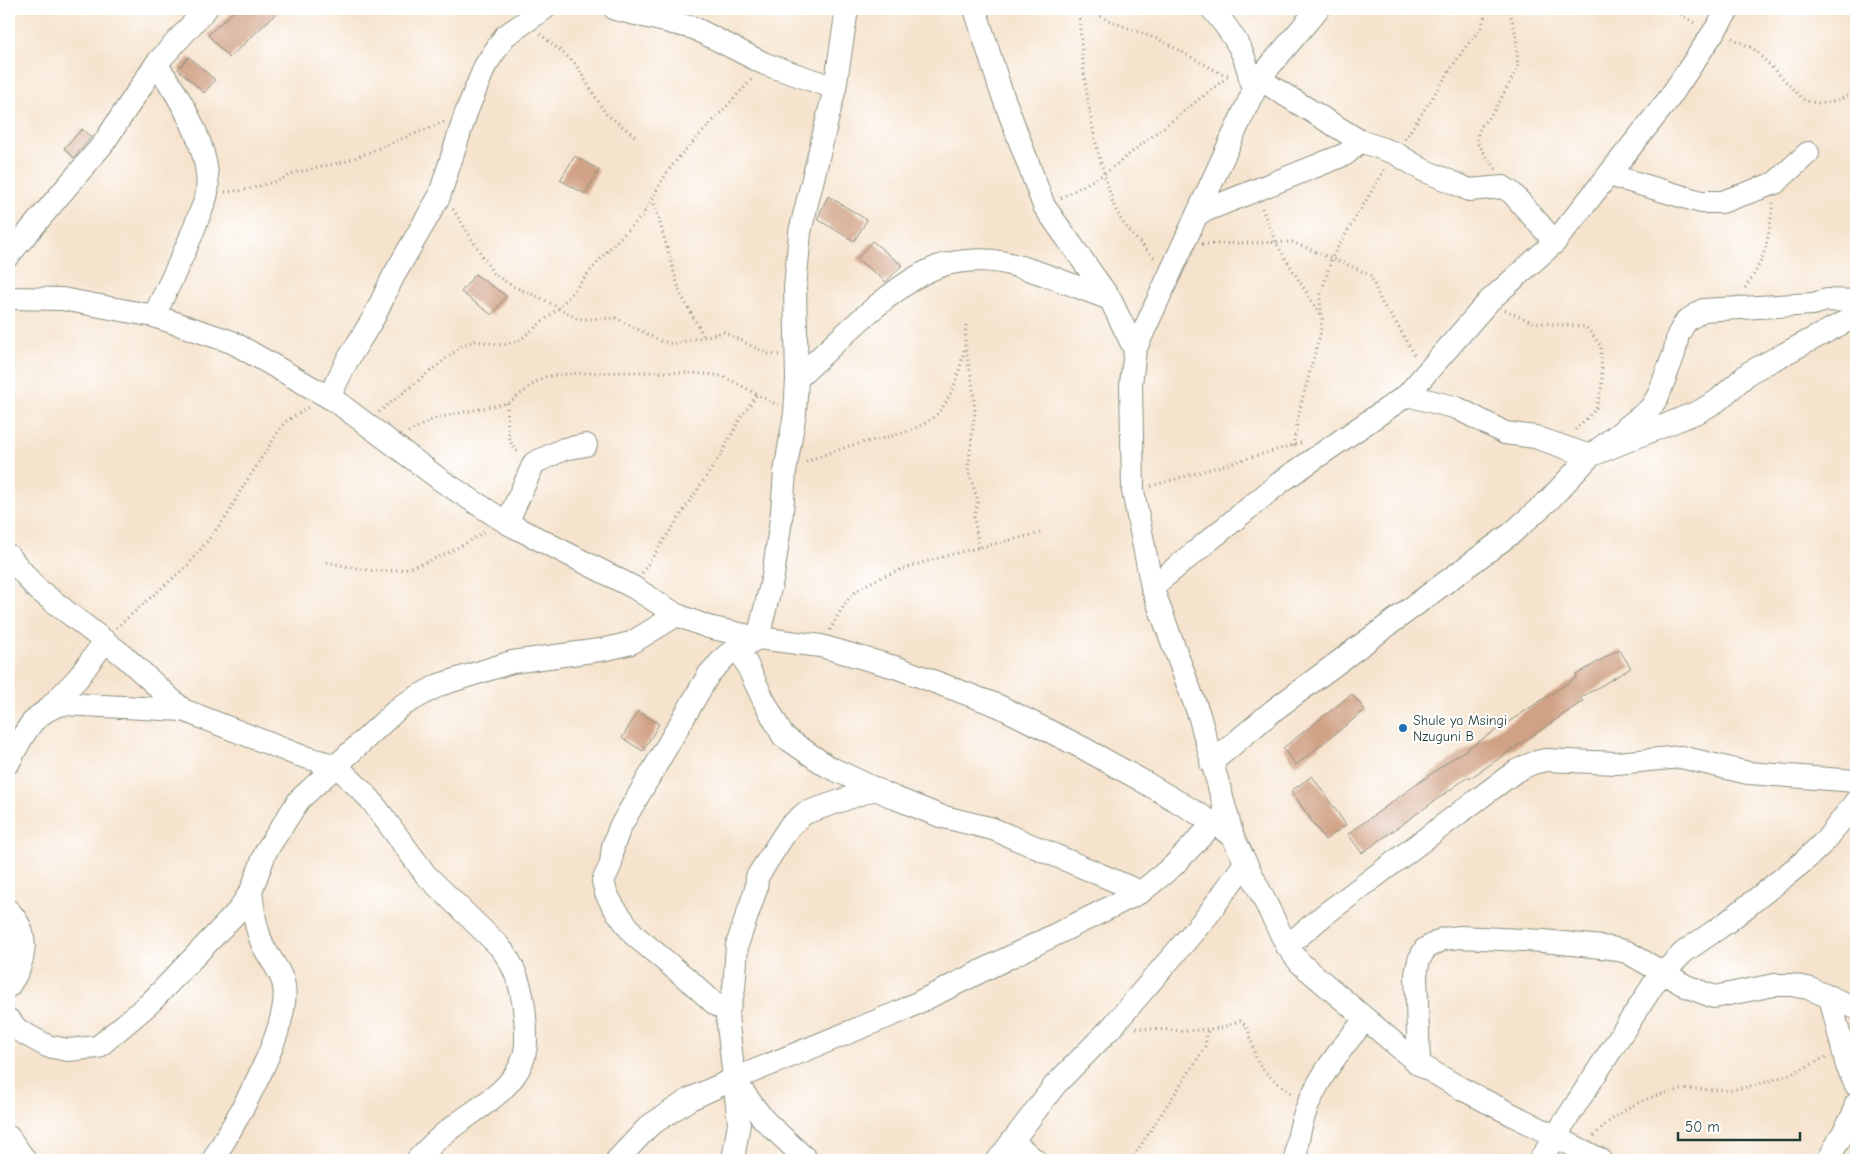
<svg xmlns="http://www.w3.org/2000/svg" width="1865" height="1169" viewBox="0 0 1865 1169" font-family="'Comic Neue',sans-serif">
<rect width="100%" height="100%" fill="#fff"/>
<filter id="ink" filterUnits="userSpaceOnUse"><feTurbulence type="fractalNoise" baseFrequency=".02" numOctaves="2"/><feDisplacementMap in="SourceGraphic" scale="10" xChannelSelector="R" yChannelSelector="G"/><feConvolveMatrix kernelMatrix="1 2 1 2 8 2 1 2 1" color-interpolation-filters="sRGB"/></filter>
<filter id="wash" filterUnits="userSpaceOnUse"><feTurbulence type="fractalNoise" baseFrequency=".0096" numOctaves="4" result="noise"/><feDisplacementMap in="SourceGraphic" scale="20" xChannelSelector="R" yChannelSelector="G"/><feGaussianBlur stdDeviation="1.12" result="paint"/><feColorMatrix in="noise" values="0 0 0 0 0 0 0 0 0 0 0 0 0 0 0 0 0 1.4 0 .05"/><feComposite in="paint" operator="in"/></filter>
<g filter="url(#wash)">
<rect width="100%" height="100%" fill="#f6e3cd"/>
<g id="blocks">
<g fill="#d0a184">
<polygon points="236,9 281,9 229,58 208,35"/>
<polygon points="189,57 215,80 204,93 178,69"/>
<polygon points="82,129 91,137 74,158 64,148"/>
<polygon points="575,156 599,170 585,194 560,180"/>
<polygon points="828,196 867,220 854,241 817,219"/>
<polygon points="872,241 902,265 886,282 857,259"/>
<polygon points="475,274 506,296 492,315 461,292"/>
<polygon points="1619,649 1631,668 1580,698 1583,701 1469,779 1468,777 1362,853 1348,834 1449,761 1577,677 1576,675"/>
<polygon points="1352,694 1365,710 1296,765 1283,748"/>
<polygon points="638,711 659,724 643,751 622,738"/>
<polygon points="1312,776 1346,825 1325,840 1291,791"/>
</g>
</g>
</g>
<g filter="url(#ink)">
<use href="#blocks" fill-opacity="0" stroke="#8a9080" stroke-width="1"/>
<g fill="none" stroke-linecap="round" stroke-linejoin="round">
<g stroke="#8a9080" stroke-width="24">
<g id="minor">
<polyline points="615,9 694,28 765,64 835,88"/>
<polyline points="975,9 1000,88 1044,206 1110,299 1135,350"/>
<path d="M1212,9C1236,37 1248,56 1253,94"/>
<polyline points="1318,9 1259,79 1135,350 1131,384 1133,491 1152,587 1199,715 1233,837 1287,946 1300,963 1419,1064 1460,1088 1601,1160"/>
<polyline points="1259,79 1360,141 1395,153 1423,170 1461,186 1469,190 1503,187 1512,193 1555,242"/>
<polyline points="1609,175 1701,202 1722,202 1775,183 1808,153"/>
<polyline points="1199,213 1346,154 1360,141"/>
<polyline points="9,255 103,144 156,64 206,9"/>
<polyline points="9,298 62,299 154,316 232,342 337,402 442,481 507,523 633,587 677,615 708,627 758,638 821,646 898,668 999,706 1083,748 1139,779 1214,823 1233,837"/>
<path d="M154,316C169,284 186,252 198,218C201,210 206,201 207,193C212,151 180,96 156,64"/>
<path d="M797,379C834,345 895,281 940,266C958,260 983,259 1001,262C1038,270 1074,286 1110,299"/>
<polyline points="1407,395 1457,408 1505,433 1535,437 1590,456 1650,409 1658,396 1674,354 1678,335 1686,321 1703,310 1813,304 1827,300 1856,301"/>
<polyline points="329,397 347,361 374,317 393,277 439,197 466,113 485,66 505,36 544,9"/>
<polyline points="507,523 534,463 564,449 586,445"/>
<path d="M9,556L36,588L124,656L183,710L298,755L337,766L370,799L426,875L499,946C516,966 523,990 525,1017C526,1031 528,1048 522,1062C510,1092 474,1110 450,1129C438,1138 427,1149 417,1160"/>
<polyline points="1152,587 1282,481 1407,395 1489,301 1555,242 1668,100 1729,9"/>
<polyline points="740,650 763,699 783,736 827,766 895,798 940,816 993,829 1141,892"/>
<polyline points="50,707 78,678 105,641"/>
<path d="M9,762C23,736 31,712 63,704L183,710"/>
<polyline points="1211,763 1274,710 1512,533 1550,499 1590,456 1700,411 1717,401 1750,372 1856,316"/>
<path d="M9,911C31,934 26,962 9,986"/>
<polyline points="1287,946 1324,915 1458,814 1516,771 1533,763 1545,760 1617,763 1681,757 1748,773 1856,781"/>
<polyline points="1830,997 1847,1066 1856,1085"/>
<polyline points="727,1011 715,1004 692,983 634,935 613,906 606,893 603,881 611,864 613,846 620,827 709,674 727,655 758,638 773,576 782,512 785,472 795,413 797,379 795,288 800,232 835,88 847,9"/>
<polyline points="9,1020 18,1030 47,1046 68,1050 98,1047 150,1003 238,911 251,891 266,851 299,800 401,706 439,685 512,662 607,649 631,643 677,615"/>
<polyline points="1419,1064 1416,974 1419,960 1425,949 1443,939 1460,937 1543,941 1611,948 1627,952 1686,986 1714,997 1774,985 1790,985 1808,988 1856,1008"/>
<polyline points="734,1080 764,1120 807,1160"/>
<polyline points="9,1137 25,1160"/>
<polyline points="1012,1141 1035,1160"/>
<path d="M213,1160C236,1121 291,1029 284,986C281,969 268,958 262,943C255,926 253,908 251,891"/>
<polyline points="617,1160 649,1126 690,1099 734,1079 899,1012 1141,892 1173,866 1214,823"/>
<polyline points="733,1160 739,1123 727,1016 734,989 737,945 756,889 757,877 789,827 805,813 875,789"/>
<polyline points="998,1160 1055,1085 1111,1028 1207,916 1245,863"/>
<path d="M1296,1160C1297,1105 1331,1059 1366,1019"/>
<polyline points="1540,1160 1657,979 1684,952 1726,923 1803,862 1826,840 1856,801"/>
<polyline points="1828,1160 1853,1115 1856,1104"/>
</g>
</g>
<g stroke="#8a9080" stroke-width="3" stroke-dasharray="1 4" stroke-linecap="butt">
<path d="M1079,9C1082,68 1089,127 1107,183C1110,192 1112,203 1117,212C1126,230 1142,245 1156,259"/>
<polyline points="1087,9 1110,21 1160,40 1222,74 1231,75"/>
<polyline points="1672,9 1696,24"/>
<polyline points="540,34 574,62 606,114 635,136"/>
<path d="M1732,38L1754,49L1804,100C1824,107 1839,101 1856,91"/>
<polyline points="1405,139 1464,49 1481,28 1487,9"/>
<polyline points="1496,169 1478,144 1477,137 1481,126 1494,111 1518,68 1516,35 1509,9"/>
<polyline points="225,192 246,190 280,180 294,173 347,161 444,122"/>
<polyline points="1061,198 1104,174 1230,75"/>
<polyline points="653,199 680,293 703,335"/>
<polyline points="1262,208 1276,243 1321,316"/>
<polyline points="453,209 493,273 512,286 541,298 578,319 616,318 661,341 673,344 724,332 768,354 779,355"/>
<polyline points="1202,244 1292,242 1358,269 1371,276 1382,304 1395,321 1415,356"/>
<path d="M1745,288C1767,257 1768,240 1773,203"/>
<polyline points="1505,310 1532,322 1586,327 1601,346 1602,385 1596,409 1574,431"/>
<polyline points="966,325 965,346 972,381 975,410 968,470 978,501 974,517 979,549"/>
<path d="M507,403C508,418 505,444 519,453"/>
<polyline points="379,412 463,345 475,341 503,345 520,340 559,308 609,249 642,216 666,174 679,157 753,78"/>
<path d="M408,432L436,418L507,403C521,396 531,383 545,377C560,371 709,370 724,377C742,385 760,397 778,405"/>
<polyline points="1293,446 1300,408 1320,335 1322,319 1320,298 1332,257 1385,169"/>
<path d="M806,462C820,456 835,451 849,446C876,439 919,434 938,413C954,395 960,369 965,346"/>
<polyline points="1151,486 1301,443"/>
<path d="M327,562C345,566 365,571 384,571C416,571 460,549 486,530"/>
<polyline points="642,573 722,453 741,417 757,395"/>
<polyline points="116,628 188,565 227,516 239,493 284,423 308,407"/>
<path d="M830,630C836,619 842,607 850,597C876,567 998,544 1040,533"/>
<path d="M1136,1028L1186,1031L1220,1028L1240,1021C1251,1026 1252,1049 1257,1060C1264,1075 1280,1084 1292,1094"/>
<path d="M1594,1136C1621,1107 1653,1092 1692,1089C1705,1089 1719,1091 1731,1090C1764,1085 1796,1073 1826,1057"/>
<polyline points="1131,1160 1199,1057 1205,1046 1208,1030"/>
</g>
<use href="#minor" stroke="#fff" stroke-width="22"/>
</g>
</g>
<circle fill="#1f6fb2" stroke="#fff" stroke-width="2" cx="1403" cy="728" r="5"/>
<g text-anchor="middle" stroke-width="4" stroke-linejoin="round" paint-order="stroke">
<g font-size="14" fill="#1f3d34" stroke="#fff" text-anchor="start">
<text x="1413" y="725">Shule ya Msingi<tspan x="1413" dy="16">Nzuguni B</tspan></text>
</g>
</g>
<rect width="1865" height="1169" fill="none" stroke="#fff" stroke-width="30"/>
<path d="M1678 1132v8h122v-8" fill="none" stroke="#1f3d34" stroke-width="2.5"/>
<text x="1685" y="1132" font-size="15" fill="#1f3d34" stroke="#ffffff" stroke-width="4" paint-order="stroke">50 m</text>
</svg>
